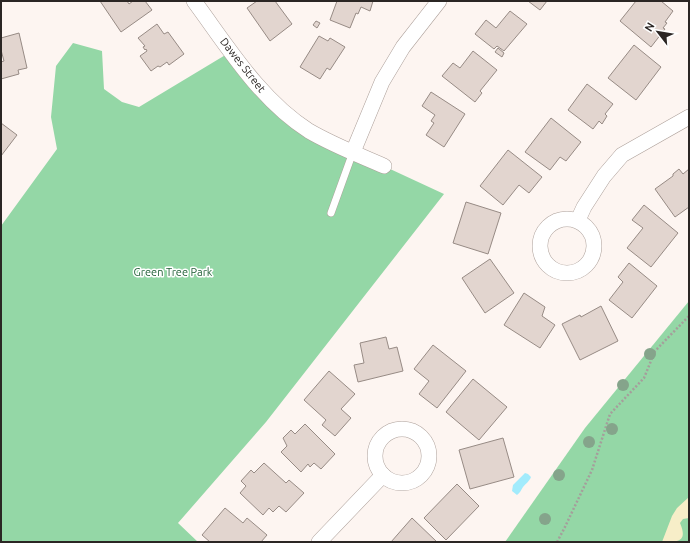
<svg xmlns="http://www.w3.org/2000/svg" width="690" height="543" viewBox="0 0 690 543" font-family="Ubuntu,sans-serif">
<rect width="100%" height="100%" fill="#fdf5f1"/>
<g fill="#94d7a6">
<polygon points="73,43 102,51 104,89 122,102 139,107 232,51 280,109 375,162 444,194 266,422 178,523 198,542 1,542 1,226 57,149 51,117 56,66"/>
<polygon points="689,301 689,542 505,542 585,428"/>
</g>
<path fill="#f7eec8" d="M689,497V518L683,519L680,523C688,542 678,542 662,542L672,516L677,508Z"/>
<path fill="#a2ebfc" d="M525,473L528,474L531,477C529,482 526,483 523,487C521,490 520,493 517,495L512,491L513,485Z"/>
<g fill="#e2d5cf" stroke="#978b85">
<polygon points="100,1 127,1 129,4 133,1 145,1 152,10 121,32"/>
<polygon points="257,1 275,1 292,24 270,41 247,8"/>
<polygon points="337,1 373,1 370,11 361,7 358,14 356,13 350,28 330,20"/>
<polygon points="528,1 547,1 540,10"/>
<polygon points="636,1 661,1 673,11 665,22 667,23 663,28 665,29 651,47 620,21"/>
<polygon points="510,11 527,24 504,51 497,46 494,49 475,34 486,20 496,28"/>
<polygon points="316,21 320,23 317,28 313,25"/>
<polygon points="157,24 164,34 168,32 184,54 169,65 167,62 160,67 158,66 151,71 140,56 147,51 146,49 145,50 143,47 145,46 138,38"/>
<polygon points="19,33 27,68 18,70 19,74 1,79 1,62 4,61 1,50 1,38"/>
<polygon points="319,36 328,41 330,38 345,47 330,70 327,68 320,79 300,67"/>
<polygon points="634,45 661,67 636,100 608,78"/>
<polygon points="498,48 504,53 502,57 495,52"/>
<polygon points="473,51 497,70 480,91 482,93 475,102 442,76 453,63 460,68"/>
<polygon points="587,84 613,104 605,114 607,116 602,124 599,121 593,129 568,110"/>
<polygon points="431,92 465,114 444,147 426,135 434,123 431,121 435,115 422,106"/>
<polygon points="551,118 581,142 566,161 560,157 550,170 525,152"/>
<polygon points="1,123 17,135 1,156"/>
<polygon points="508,150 542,177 529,193 519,185 503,205 480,186"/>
<polygon points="679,169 683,174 689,169 689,207 675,217 655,189 673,176 673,174"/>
<polygon points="466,202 501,213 488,254 453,243"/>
<polygon points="644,205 678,233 651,267 627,248 643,228 632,220"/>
<polygon points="490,259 514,293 485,313 462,278"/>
<polygon points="629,263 657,286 632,318 609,300 623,282 618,277"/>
<polygon points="524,293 545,307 542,316 555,325 540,348 504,325"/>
<polygon points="601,306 618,341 580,360 562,324 580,315 581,317"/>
<polygon points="386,337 389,349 397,347 403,371 358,382 354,365 364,363 360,343"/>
<polygon points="433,345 466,371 437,408 419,394 429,381 414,369"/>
<polygon points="329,371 355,394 341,409 351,418 335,436 322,425 326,420 304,400"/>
<polygon points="473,379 507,407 479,440 446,412"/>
<polygon points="305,424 335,454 321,469 314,463 310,467 308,464 301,472 281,452 287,446 283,438 291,430 295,434"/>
<polygon points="503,438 514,477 470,489 459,450"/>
<polygon points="264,463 286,483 289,480 304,493 286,512 279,506 273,512 269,508 263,515 240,493 246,486 241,481 251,470 254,473"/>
<polygon points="457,484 479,506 446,540 424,518"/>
<polygon points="225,508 243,523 247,518 267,535 261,542 210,542 202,535"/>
<polygon points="412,518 437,542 391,542"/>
</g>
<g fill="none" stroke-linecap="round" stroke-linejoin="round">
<g stroke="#ada09a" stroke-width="8">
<polyline id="lane" points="331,213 353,152"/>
</g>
<g stroke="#ada09a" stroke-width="16">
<g id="street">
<path d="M194,1C228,47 260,100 309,131C333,145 359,155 384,166"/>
<polyline points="353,152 382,82 403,47 439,1"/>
<circle cx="567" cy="246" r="27"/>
<polyline points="578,220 584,207 604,176 622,155 689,117"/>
<circle cx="402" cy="456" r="27"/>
<polyline points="319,542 383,475"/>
</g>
</g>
<polyline stroke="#a59e9b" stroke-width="2.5" stroke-dasharray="2 2" stroke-linecap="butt" points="557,542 564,529 592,470 610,414 644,378 655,351 689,316"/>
<use href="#lane" stroke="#fff" stroke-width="7"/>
<use href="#street" stroke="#fff" stroke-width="15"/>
</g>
<g fill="#85a48b">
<circle cx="650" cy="354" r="6"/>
<circle cx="623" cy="385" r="6"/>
<circle cx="612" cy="429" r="6"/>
<circle cx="589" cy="442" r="6"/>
<circle cx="559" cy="475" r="6"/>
<circle cx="545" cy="519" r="6"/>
</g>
<g text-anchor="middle" stroke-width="3" stroke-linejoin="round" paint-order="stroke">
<g font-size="11" fill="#2b2624" stroke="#fff">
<text transform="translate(243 65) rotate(52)" y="4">Dawes Street</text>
</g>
<g font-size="11" fill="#226138" stroke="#fff">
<text x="173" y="276">Green Tree Park</text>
</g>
</g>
<rect width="690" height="543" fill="none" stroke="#2b2624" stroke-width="4"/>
<g transform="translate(658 32) rotate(301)" stroke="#ffffff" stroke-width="3" paint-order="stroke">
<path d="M0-3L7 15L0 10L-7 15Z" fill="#2b2624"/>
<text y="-6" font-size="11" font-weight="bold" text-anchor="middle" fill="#2b2624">N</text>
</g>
</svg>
